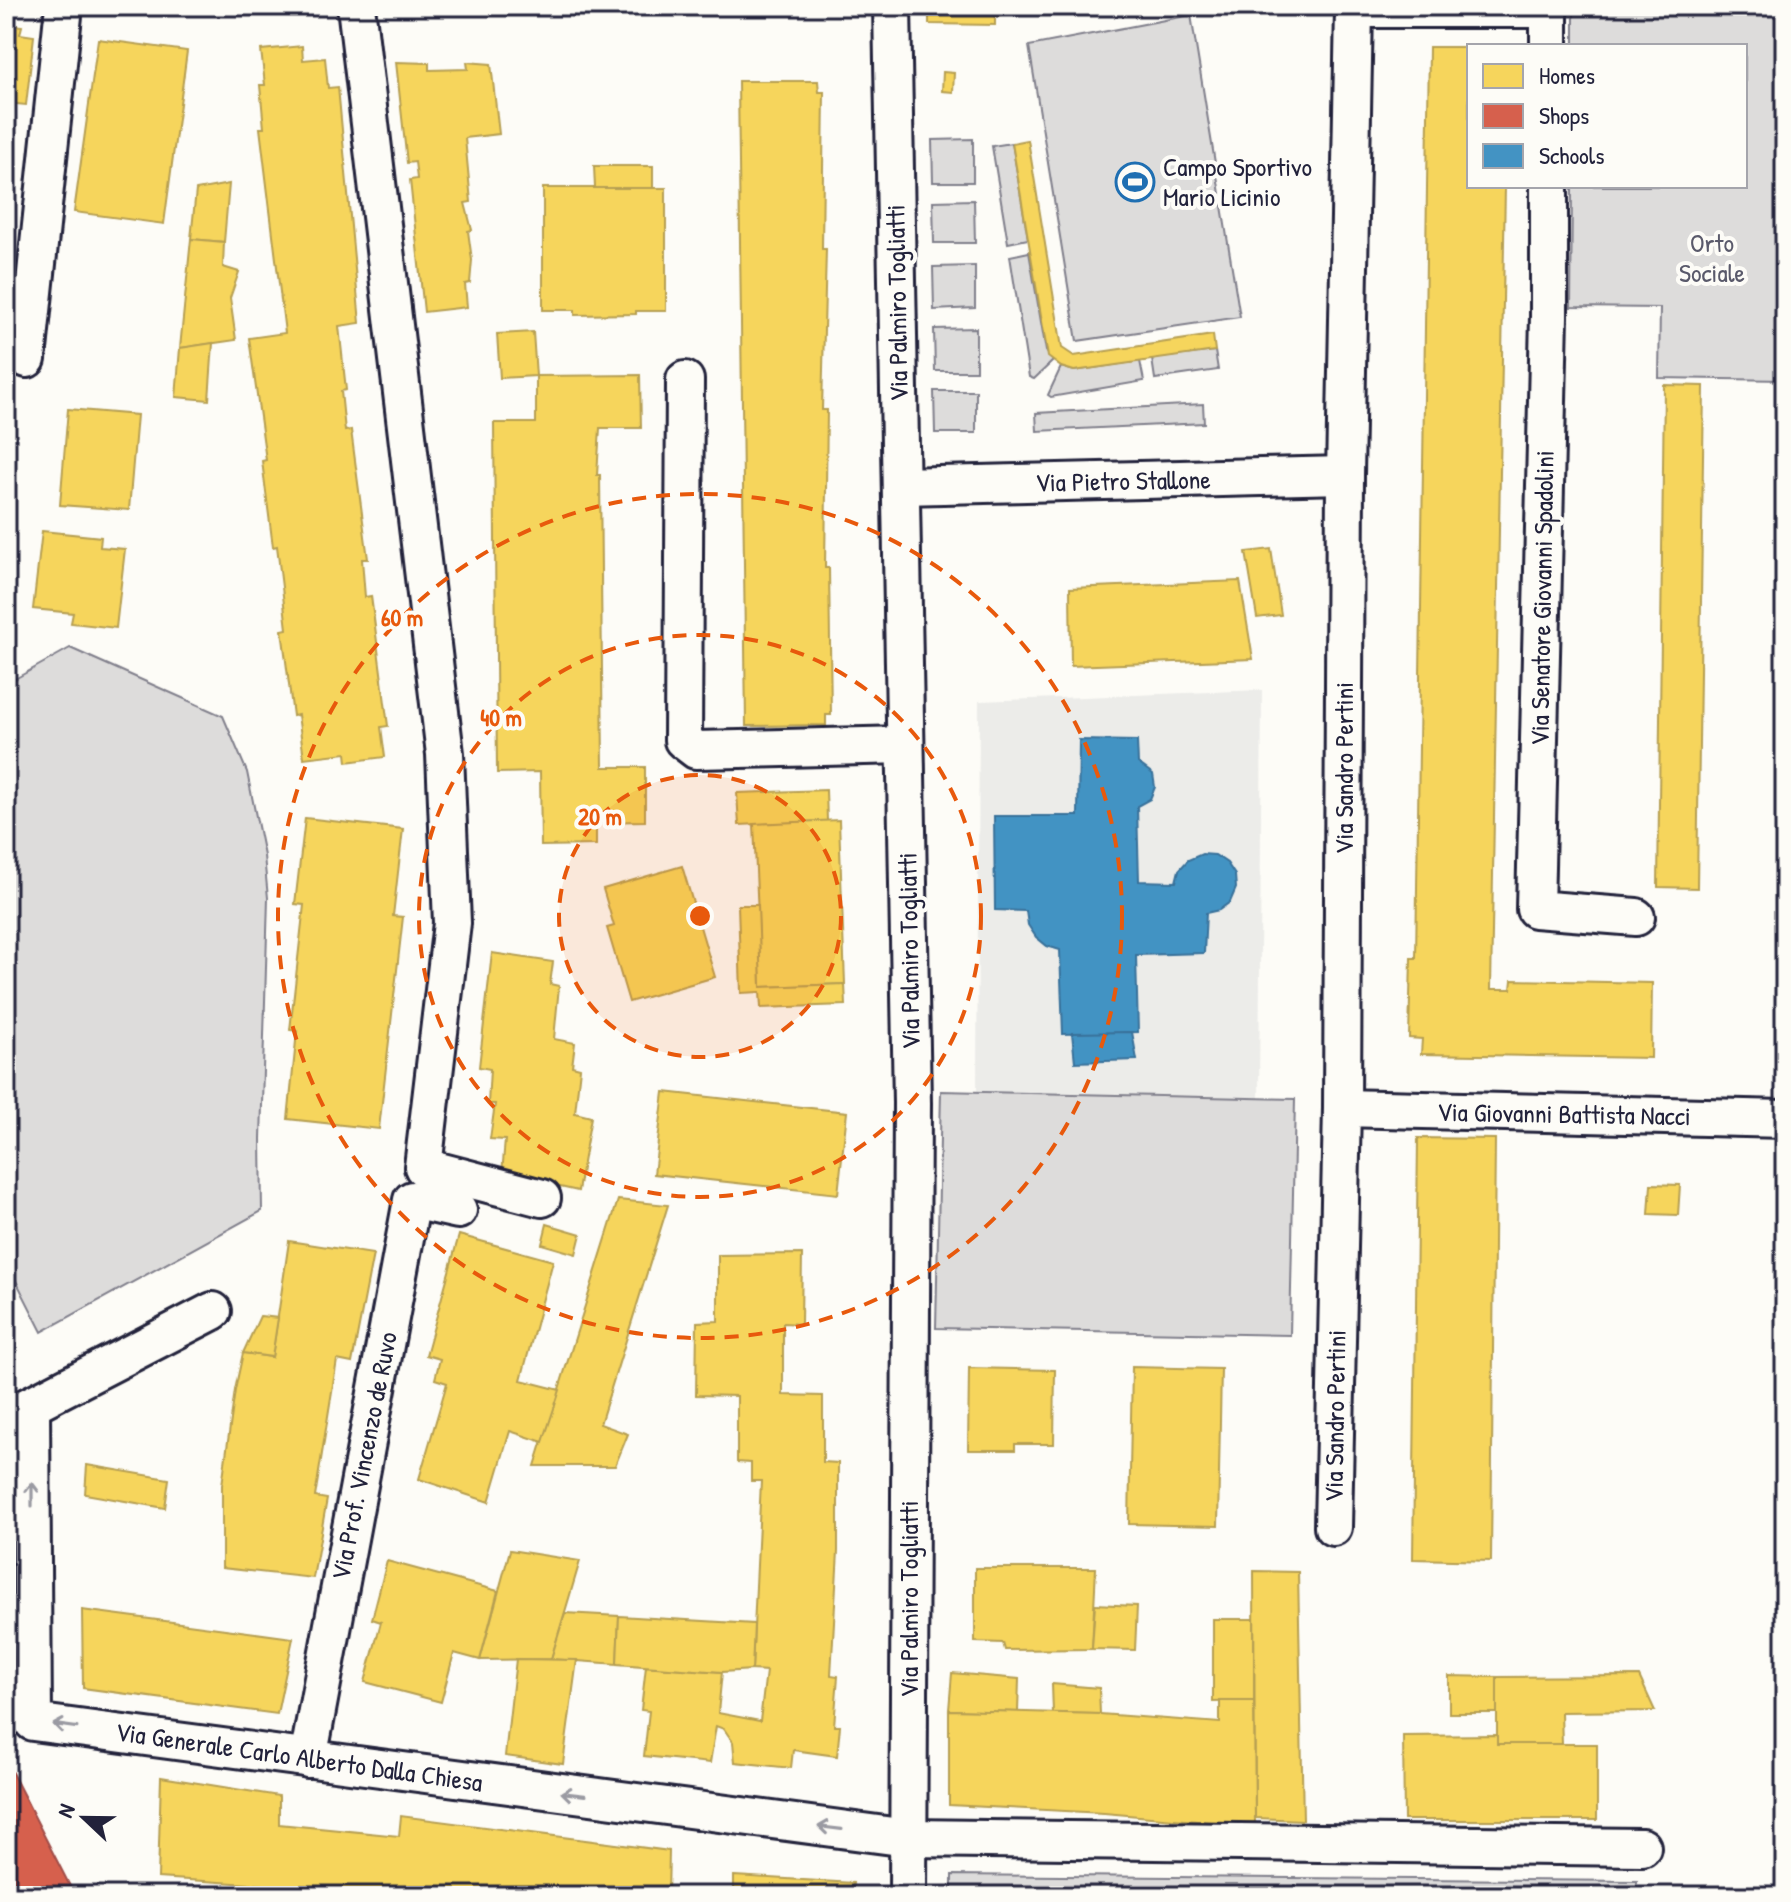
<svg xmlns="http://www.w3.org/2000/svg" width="1791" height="1902" viewBox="0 0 1791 1902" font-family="'Patrick Hand',sans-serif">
<rect width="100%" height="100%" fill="#fdfcf7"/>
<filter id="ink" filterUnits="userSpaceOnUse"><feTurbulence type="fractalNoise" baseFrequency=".0125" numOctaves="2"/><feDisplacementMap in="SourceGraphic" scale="16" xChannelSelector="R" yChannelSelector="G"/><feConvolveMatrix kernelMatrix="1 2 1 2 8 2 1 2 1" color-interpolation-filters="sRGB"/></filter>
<g filter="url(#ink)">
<polygon fill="#ecece9" points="1262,690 1259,1098 977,1092 979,701"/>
<g fill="#dddcdb" stroke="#807f8b" stroke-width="2">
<polygon points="1574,6 1785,6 1785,380 1659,378 1660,308 1571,307 1572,186 1745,186 1745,46 1574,46"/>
<polygon points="1191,15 1240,317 1077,341 1029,46"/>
<polygon points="973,139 973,182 933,182 932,140"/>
<polygon points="1012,143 1028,239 1008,243 992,146"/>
<polygon points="974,200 975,243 934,243 933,201"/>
<polygon points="1029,252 1046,351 1053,361 1034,379 1029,377 1010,256"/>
<polygon points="975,266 975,308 934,310 933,267"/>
<polygon points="976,328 976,371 935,371 934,329"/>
<polygon points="1215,351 1218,370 1155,379 1152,359"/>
<polygon points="1140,361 1144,381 1051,397 1048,395 1061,367 1074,371"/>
<polygon points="934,391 976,391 976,433 935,433"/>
<polygon points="1203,404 1204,423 1037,431 1036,413"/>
<polygon points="70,648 223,716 247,772 264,856 268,898 261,1139 262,1211 42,1332 6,1261 6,684"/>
<polygon points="941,1091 1295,1099 1290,1335 936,1328"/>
<polygon points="952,1875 1637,1881 1637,1896 952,1896"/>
</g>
<g fill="#f6d55c" stroke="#b69f52" stroke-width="2">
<polygon points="929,6 1023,6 1010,14 995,16 995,25 929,24"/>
<polygon points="6,24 22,26 20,34 34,36 26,105 6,103"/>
<polygon points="98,39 187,51 164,224 74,212"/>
<polygon points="302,46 303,60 325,58 328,88 338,87 360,323 339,326 346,390 341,391 345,431 351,430 368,559 362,559 365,597 371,596 388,726 381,727 385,757 347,762 346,753 304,758 298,715 293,716 282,630 287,629 277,546 273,547 262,461 266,460 249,338 285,333 260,128 264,128 260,85 265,85 261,50"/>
<polygon points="1429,47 1469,47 1469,186 1505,186 1491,989 1511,989 1512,980 1652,983 1651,1058 1421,1054 1422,1039 1409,1038 1411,958 1416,958"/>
<polygon points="396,62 429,63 429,70 468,69 467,62 491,64 499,134 465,138 471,202 465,203 472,230 468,231 472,260 470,283 465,284 467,307 424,312 410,180 417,179 415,162 407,163"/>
<polygon points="943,72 954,73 953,92 942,91"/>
<polygon points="738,81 818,81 819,92 824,92 822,249 826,249 822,410 827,410 825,568 829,568 831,715 826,715 826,725 746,726"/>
<polygon points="1028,140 1062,348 1074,356 1213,335 1215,351 1074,371 1061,367 1048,357 1012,143"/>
<polygon points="6,162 17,163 9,240 6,240"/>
<polygon points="594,166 653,166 653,188 595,188"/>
<polygon points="229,184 224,242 191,239 196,190"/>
<polygon points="543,188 666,188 666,311 636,311 636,314 575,315 575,310 543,310"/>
<polygon points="191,239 224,242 223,267 239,272 230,298 236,340 180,348"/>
<polygon points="533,332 536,376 500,378 497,334"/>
<polygon points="213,343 209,400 176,397 180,348"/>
<polygon points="640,375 641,428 600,428 597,475 600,475 603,767 645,767 645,821 596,822 596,845 541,846 540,772 497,773 494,423 536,423 536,376"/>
<polygon points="1664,385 1704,386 1697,888 1658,887"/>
<polygon points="68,409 137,415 129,510 60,505"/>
<polygon points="42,531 101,537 100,547 125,549 116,628 71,623 73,613 33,609"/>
<polygon points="1271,549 1281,615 1257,618 1246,552"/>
<polygon points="1240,581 1253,659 1071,666 1070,588"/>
<polygon points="826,790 827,821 739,825 737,793"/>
<polygon points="305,818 403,829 393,916 403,917 379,1129 288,1119 297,1031 290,1030 304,905 295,904"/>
<polygon points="839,820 845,984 761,987 754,824"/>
<polygon points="682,866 715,977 629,1002 607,928 614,926 603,889"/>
<polygon points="738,905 758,905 761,987 845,984 846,1005 761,1008 760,992 741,993"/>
<polygon points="492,953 553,962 550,984 559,986 554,1039 575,1043 572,1066 580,1068 575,1113 591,1117 578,1191 502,1174 505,1140 490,1139 495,1104 488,1104 490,1069 479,1067"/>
<polygon points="664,1092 847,1112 838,1194 654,1174"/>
<polygon points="1418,1138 1495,1139 1491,1561 1413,1559"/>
<polygon points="1651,1184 1680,1185 1678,1215 1649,1214"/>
<polygon points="618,1200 668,1205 600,1424 628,1434 615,1466 535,1466"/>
<polygon points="547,1224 581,1234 576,1254 542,1244"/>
<polygon points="459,1235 553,1261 521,1380 560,1390 543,1442 510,1431 489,1502 419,1479 447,1383 435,1379 440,1359 426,1355"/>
<polygon points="289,1241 373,1254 352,1363 337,1360 315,1497 327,1499 313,1578 222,1568 222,1485 235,1390 243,1353 272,1357"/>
<polygon points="802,1254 801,1324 783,1323 783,1395 823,1396 823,1462 838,1463 838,1551 831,1675 838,1676 834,1726 840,1726 837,1756 793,1750 791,1768 735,1762 733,1742 724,1729 716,1726 710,1763 644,1756 649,1711 641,1710 646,1666 722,1672 718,1713 760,1721 766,1671 752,1670 761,1481 751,1481 751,1463 737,1462 737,1396 696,1395 697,1322 718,1321 718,1255"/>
<polygon points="260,1316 278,1318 272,1357 243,1353"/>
<polygon points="1132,1367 1221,1369 1218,1526 1129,1524"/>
<polygon points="969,1368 1055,1370 1054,1444 1015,1444 1015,1450 968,1450"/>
<polygon points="87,1465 169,1479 165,1508 85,1494"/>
<polygon points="510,1550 580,1561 551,1659 480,1660"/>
<polygon points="387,1561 498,1591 480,1660 454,1653 441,1702 365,1682 381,1622 372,1619"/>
<polygon points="975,1568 1096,1568 1092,1649 1005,1650 1003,1643 975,1642"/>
<polygon points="1254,1571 1298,1572 1303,1820 1255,1818"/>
<polygon points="1095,1604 1137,1606 1135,1650 1092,1649"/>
<polygon points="82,1610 293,1638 277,1714 83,1688"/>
<polygon points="565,1613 619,1616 617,1664 551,1659"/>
<polygon points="619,1616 754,1624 752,1670 722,1672 617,1664"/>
<polygon points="1213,1619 1254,1619 1254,1701 1213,1702"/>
<polygon points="516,1659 577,1660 563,1764 505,1756"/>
<polygon points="952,1673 1019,1679 1018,1712 949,1710"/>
<polygon points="1449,1676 1497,1677 1498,1713 1449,1713"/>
<polygon points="1639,1676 1655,1711 1561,1712 1562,1744 1497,1744 1497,1677"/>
<polygon points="1052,1684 1099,1688 1100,1714 1053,1713"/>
<polygon points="1220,1701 1254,1701 1255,1826 1104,1813 949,1805 949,1710 1100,1714 1220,1723"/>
<polygon points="1497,1735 1497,1744 1597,1744 1597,1820 1404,1820 1403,1736"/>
<polygon points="161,1777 279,1796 279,1824 399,1836 401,1816 669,1851 668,1896 462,1896 400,1891 399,1896 295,1896 295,1887 158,1878"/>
<polygon points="734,1876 853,1883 852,1896 734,1896"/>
</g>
<polygon fill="#d6604d" stroke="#a04d48" stroke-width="2" points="6,1761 28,1804 75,1896 6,1896"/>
<g fill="#4393c3" stroke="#39719a" stroke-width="2">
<polygon points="1079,740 1137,741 1138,763 1153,774 1155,787 1150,799 1137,806 1139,881 1176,882 1179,870 1188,860 1202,854 1215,855 1227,863 1235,875 1236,888 1230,902 1219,910 1206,913 1204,953 1136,955 1138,1032 1063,1034 1060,950 1047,946 1036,937 1028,925 1026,911 995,910 994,816 1078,816"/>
<polygon points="1132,1032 1137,1060 1075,1062 1072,1033"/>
</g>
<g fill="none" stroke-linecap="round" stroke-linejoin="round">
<g stroke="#22223b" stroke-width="42">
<g id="street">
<polyline points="356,6 445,754 452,923 423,1167 542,1198"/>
<polyline points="892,6 912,1103 908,1896"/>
<polyline points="1549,186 1549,316 1535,909 1636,917"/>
<polyline points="27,359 64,6"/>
<polyline points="685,380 683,740 696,750 905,745"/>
<polyline points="901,486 1345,475"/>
<polyline points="1342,1108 1785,1119"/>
<polyline points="31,1405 213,1311"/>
<polyline points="6,1417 31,1405 33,1722 908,1838 1642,1847"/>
<polyline points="1333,1527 1342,1108 1345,475 1354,9 1549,9 1549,46"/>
<polyline points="308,1759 412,1200 458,1210"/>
</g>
</g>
<use href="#street" stroke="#fdfcf7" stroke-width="36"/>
</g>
<defs><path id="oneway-shaft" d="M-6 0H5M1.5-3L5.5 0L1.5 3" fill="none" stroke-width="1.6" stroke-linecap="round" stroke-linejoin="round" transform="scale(2)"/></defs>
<g stroke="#9a9aa2">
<use href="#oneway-shaft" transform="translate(32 1494) rotate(-90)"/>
<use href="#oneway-shaft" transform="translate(65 1726) rotate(-172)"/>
<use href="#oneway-shaft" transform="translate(573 1794) rotate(-173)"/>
<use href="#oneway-shaft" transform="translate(830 1828) rotate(-173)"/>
</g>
</g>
<circle cx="700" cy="916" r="141" fill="#e8590c" fill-opacity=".12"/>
<g fill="none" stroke="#e8590c" stroke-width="4" stroke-dasharray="14 10">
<circle cx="700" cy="916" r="141"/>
<circle cx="700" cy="916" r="281"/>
<circle cx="700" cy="916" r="422"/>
</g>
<defs>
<g id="stadium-ring" transform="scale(2)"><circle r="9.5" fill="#fdfcf7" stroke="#1f6fb2" stroke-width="1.5"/><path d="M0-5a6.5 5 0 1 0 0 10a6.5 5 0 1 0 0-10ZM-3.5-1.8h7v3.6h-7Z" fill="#1f6fb2"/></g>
</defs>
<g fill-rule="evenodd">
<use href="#stadium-ring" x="1135" y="182"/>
</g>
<g text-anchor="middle" stroke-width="8" stroke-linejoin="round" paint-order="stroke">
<g font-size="26" fill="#22223b" stroke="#fdfcf7" text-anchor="start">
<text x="1163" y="176">Campo Sportivo<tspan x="1163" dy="30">Mario Licinio</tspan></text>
</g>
<g font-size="26" fill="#5a5a6b" stroke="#fdfcf7">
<text x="1712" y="252">Orto<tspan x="1712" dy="30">Sociale</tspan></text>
</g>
<g font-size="26" fill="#22223b" stroke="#fdfcf7">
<text transform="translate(897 303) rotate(-91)" y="9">Via Palmiro Togliatti</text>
<text transform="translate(1123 481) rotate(-1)" y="9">Via Pietro Stallone</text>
<text transform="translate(1542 598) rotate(-89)" y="9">Via Senatore Giovanni Spadolini</text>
<text transform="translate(1344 768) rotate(-90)" y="9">Via Sandro Pertini</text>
<text transform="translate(909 951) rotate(-91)" y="9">Via Palmiro Togliatti</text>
<text transform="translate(1564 1114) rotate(1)" y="9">Via Giovanni Battista Nacci</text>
<text transform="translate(1335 1416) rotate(-89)" y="9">Via Sandro Pertini</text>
<text transform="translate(364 1456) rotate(-79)" y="9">Via Prof. Vincenzo de Ruvo</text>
<text transform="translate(909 1599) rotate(-90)" y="9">Via Palmiro Togliatti</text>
<text transform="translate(299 1757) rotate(8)" y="9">Via Generale Carlo Alberto Dalla Chiesa</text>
</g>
</g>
<circle cx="700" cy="916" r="12" fill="#e8590c" stroke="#fdfcf7" stroke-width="4"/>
<g font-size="24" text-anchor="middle" font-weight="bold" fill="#e8590c" stroke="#fdfcf7" stroke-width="8" stroke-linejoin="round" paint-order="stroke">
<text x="402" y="626">60 m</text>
<text x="501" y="726">40 m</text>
<text x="600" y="825">20 m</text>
</g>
<rect width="1791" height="1902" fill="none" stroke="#fdfcf7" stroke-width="32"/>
<rect x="16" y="16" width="1759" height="1870" fill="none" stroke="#22223b" stroke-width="3" filter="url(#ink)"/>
<rect x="1467" y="44" width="280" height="144" fill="#fdfcf7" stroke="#a5a5ac" stroke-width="2"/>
<rect x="1483" y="64" width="40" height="24" fill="#f6d55c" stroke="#a5a5ac" stroke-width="2"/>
<text x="1539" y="84" font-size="24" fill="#22223b">Homes</text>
<rect x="1483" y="104" width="40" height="24" fill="#d6604d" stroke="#a5a5ac" stroke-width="2"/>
<text x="1539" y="124" font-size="24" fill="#22223b">Shops</text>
<rect x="1483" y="144" width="40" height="24" fill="#4393c3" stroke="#a5a5ac" stroke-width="2"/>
<text x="1539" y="164" font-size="24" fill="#22223b">Schools</text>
<g transform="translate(84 1818) rotate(292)" stroke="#fdfcf7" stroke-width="6" paint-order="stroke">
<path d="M0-6L14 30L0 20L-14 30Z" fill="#22223b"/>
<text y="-12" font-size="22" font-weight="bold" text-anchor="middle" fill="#22223b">N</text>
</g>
</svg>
